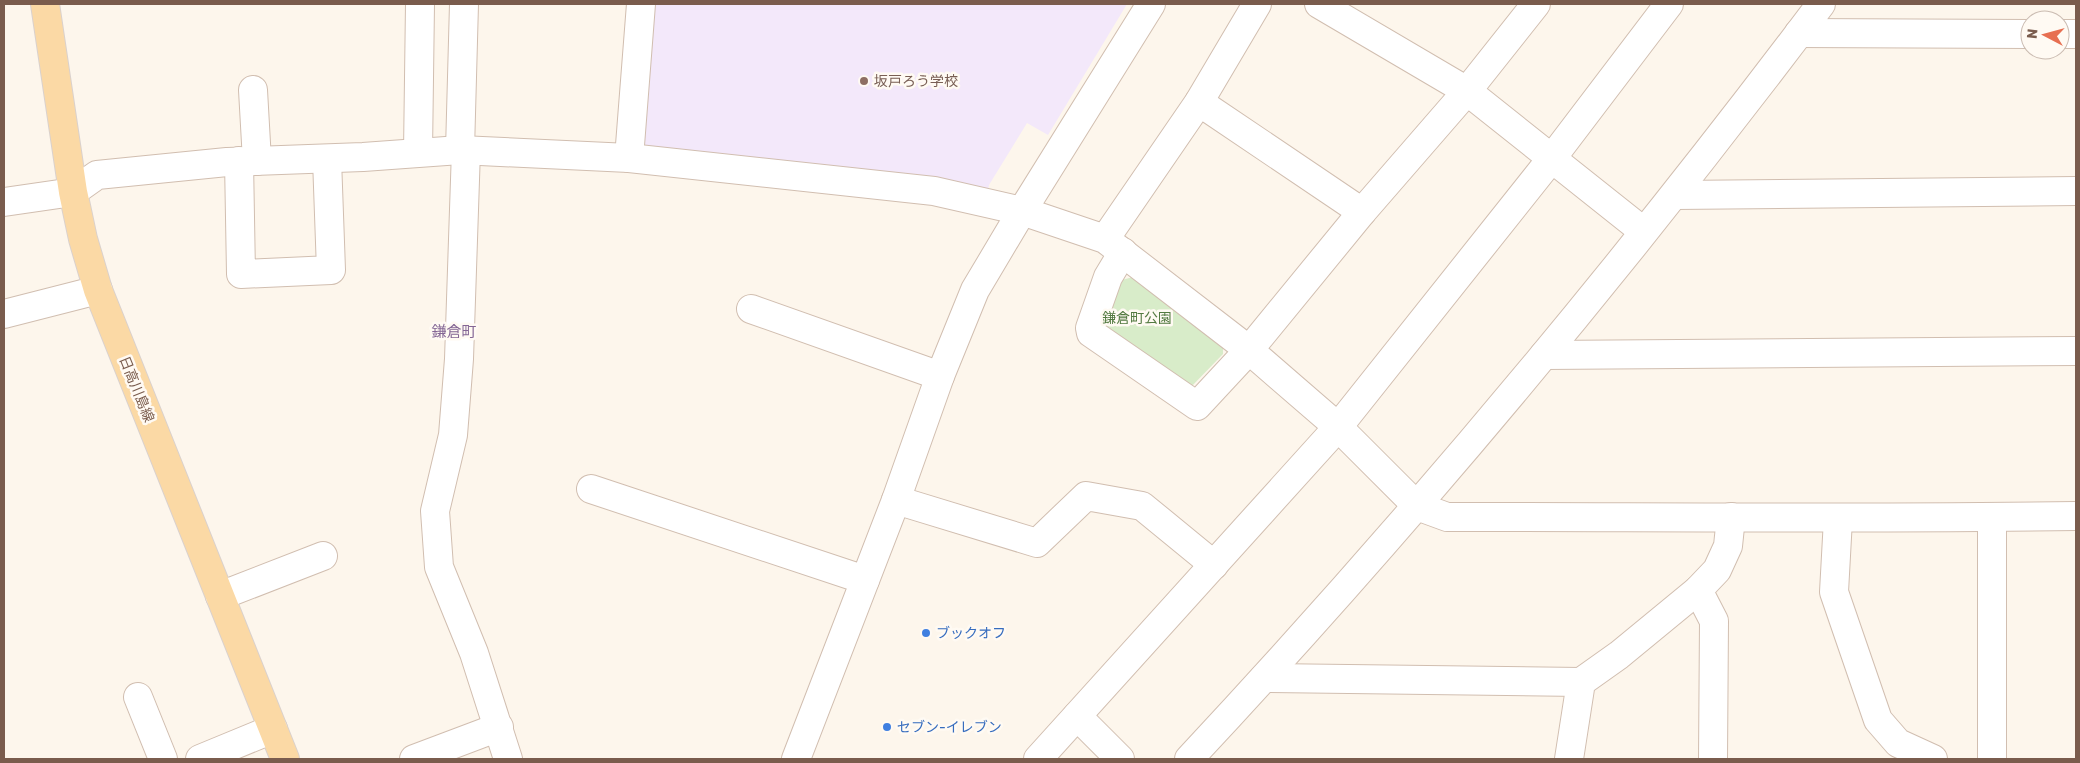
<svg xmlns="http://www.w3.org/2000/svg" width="2080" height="763" viewBox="0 0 2080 763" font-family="Rubik,'Noto Sans JP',sans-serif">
<rect width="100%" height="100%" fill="#fdf6ec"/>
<polygon fill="#f3e8fa" points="654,4 1127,4 1048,135 1027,123 989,185 988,191 647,153 640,144"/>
<polygon fill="#d8ecc9" points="1133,277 1223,347 1223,354 1190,388 1105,334 1102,320 1118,281"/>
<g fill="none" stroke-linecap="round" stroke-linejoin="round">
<g stroke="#d1beb0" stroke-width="30">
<g id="minor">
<polyline points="1319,4 1467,91 1643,231"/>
<polyline points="1799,33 2030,34"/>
<polyline points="2060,34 2076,34"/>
<polyline points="253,90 257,161"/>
<polyline points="1199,102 1362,212"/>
<polyline points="460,150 464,4"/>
<polyline points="466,150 459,359 453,435 435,511 439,567 474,653 508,759"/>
<polyline points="418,152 420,4"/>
<polyline points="629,158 641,4"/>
<polyline points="239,161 241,274 331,270 327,159"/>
<polyline points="1675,195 2076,191"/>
<path d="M4,202L73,192L97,175L227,162L363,157L460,150L629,158L934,191L1022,211L1105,239L1249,350L1338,427L1417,506L1447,517C1657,517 1867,519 2076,516"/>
<polyline points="1105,239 1199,102 1257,4"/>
<polyline points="1123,252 1108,277 1090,328 1091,333 1197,406 1249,350 1362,212 1467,91 1536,4"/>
<polyline points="751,309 940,376"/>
<polyline points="4,314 98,290"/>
<polyline points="1544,355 2076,351"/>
<polyline points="591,489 865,580"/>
<polyline points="896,500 1037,543 1086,496 1142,506 1214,565"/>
<polyline points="1992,517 1992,759"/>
<polyline points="1838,519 1834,592 1878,720 1898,743 1933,759"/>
<polyline points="1698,590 1714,621 1713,759"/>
<polyline points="220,596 323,556"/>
<polyline points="1264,678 1581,682"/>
<polyline points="138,697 163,759"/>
<polyline points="1077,716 1120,759"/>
<polyline points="200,759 273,729"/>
<polyline points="414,759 499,727"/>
<polyline points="796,759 896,500 940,376 975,290 1022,211 1151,4"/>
<polyline points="1038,759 1338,427 1552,158 1669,4"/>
<path d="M1189,759C1413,519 1624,266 1821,4"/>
<polyline points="1569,759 1581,682 1619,655 1698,590 1717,570 1728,546 1731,517"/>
</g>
</g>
<g stroke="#dad1cd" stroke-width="30">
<polyline id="major" points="45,4 73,192 83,239 98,290 285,759"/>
</g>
<use href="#minor" stroke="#fff" stroke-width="28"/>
<use href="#major" stroke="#fbd9a5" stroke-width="28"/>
</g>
<circle fill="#8d6e63" stroke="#fffaf3" stroke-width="2" cx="864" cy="81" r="5"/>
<g fill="#3f7fe0" stroke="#fffaf3" stroke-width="2">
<circle cx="926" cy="633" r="5"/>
<circle cx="887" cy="727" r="5"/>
</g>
<g text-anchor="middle" stroke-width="5" stroke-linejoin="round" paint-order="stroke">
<g font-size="14" fill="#785e54" stroke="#fffaf3" text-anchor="start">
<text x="874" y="86">坂戸ろう学校</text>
</g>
<g font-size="14" fill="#537a41" stroke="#fffaf3">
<text x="1137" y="323">鎌倉町公園</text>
</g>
<g font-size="14" fill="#7a5c4d" stroke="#fffaf3">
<text transform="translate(137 389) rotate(68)" y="5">日高川島線</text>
</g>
<g font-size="14" fill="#366cbe" stroke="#fffaf3" text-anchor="start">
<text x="936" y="638">ブックオフ</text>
<text x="897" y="732">セブン-イレブン</text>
</g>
<g font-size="15" fill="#846695" stroke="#fffaf3">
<text x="454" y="337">鎌倉町</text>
</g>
</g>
<rect width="2080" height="763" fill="none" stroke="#7a5c4d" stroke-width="10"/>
<g transform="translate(2045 35) rotate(276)"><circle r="24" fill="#fffaf3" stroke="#cabbb1"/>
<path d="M0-4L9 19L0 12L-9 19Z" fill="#e76f51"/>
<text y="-8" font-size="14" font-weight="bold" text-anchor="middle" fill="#7a5c4d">N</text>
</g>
</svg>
